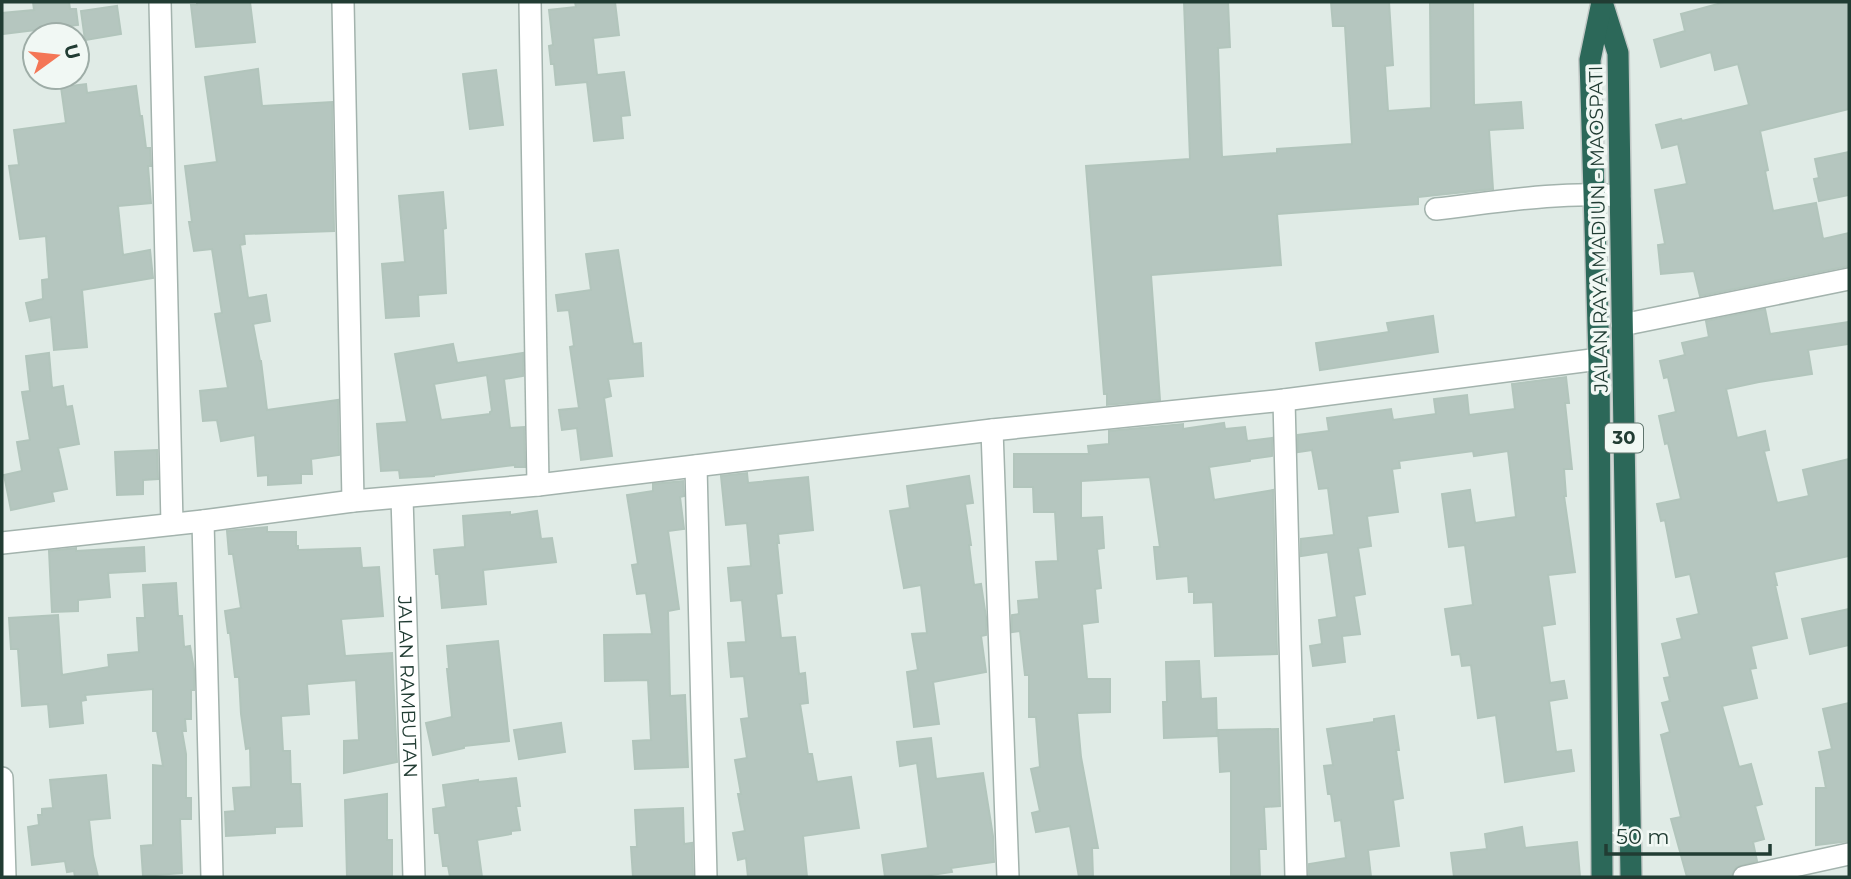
<svg xmlns="http://www.w3.org/2000/svg" width="1851" height="879" viewBox="0 0 1851 879" font-family="Montserrat,sans-serif">
<rect width="100%" height="100%" fill="#e0ebe6"/>
<g fill="#b5c6bf" stroke="#b2c5bc" stroke-width="2" fill-rule="evenodd">
<polygon points="33,2 69,2 70,9 76,9 78,25 2,34 2,13 34,10"/>
<polygon points="197,2 250,2 255,42 196,47 191,5 197,5"/>
<polygon points="575,2 615,2 619,35 593,38 597,75 624,72 630,115 621,116 623,138 594,141 587,82 556,85 554,64 551,64 549,46 553,45 549,10 576,7"/>
<polygon points="1184,2 1228,2 1230,47 1218,48 1222,157 1277,153 1277,149 1352,144 1345,26 1333,26 1331,2 1389,2 1393,65 1385,66 1388,111 1431,108 1430,2 1473,2 1474,105 1521,102 1523,128 1489,130 1493,189 1418,197 1418,204 1277,214 1281,265 1151,275 1160,400 1107,405 1107,394 1104,394 1086,166 1190,159"/>
<polygon points="1725,2 1849,2 1849,109 1760,131 1768,170 1765,171 1773,211 1816,203 1823,239 1849,233 1849,266 1700,296 1694,271 1661,274 1658,245 1665,244 1655,190 1687,184 1678,144 1662,148 1656,125 1681,119 1682,121 1749,105 1738,64 1715,70 1711,52 1661,67 1654,40 1685,31 1681,14"/>
<polygon points="117,6 121,34 85,40 81,11"/>
<polygon points="258,69 262,106 332,102 334,231 244,234 245,244 240,245 248,298 266,295 270,321 253,324 260,361 261,361 267,410 338,400 339,455 311,459 312,474 301,474 301,483 268,485 268,475 258,476 255,435 221,441 217,420 203,421 200,391 228,388 215,314 222,313 212,249 194,251 189,222 192,222 185,166 217,162 205,77"/>
<polygon points="496,70 503,125 470,129 463,74"/>
<polygon points="86,84 87,93 136,86 140,116 142,116 146,148 150,148 151,166 148,166 151,203 118,206 123,255 150,250 153,278 82,290 87,347 54,350 51,317 30,321 26,303 43,299 42,280 49,279 46,236 20,239 9,166 19,165 14,130 66,123 61,87"/>
<polygon points="1849,152 1849,195 1819,201 1814,179 1819,178 1815,159"/>
<polygon points="443,192 446,228 443,229 446,293 418,295 419,316 386,318 382,264 405,262 399,196"/>
<polygon points="618,250 633,344 641,343 643,376 608,379 611,396 604,398 612,456 581,460 577,428 562,430 559,410 579,408 570,347 574,346 569,310 558,311 556,295 591,290 586,254"/>
<polygon points="1765,309 1770,334 1849,322 1849,344 1808,350 1812,374 1759,382 1726,389 1737,438 1765,431 1769,450 1764,451 1777,503 1809,496 1803,470 1849,459 1849,556 1774,572 1777,585 1775,585 1787,638 1751,646 1756,668 1750,669 1757,698 1722,706 1739,767 1751,764 1762,804 1755,806 1764,839 1753,842 1757,861 1736,867 1731,876 1725,877 1687,877 1671,819 1681,817 1661,735 1670,732 1662,703 1670,701 1664,678 1670,677 1662,644 1682,639 1677,619 1699,614 1690,574 1676,577 1665,520 1661,521 1657,504 1681,499 1668,443 1665,444 1659,416 1676,412 1668,377 1664,378 1660,361 1685,355 1682,343 1709,337 1706,321"/>
<polygon points="1433,316 1438,352 1320,370 1316,343 1389,332 1387,323"/>
<path d="M453,344L457,363L523,353V376L504,379L510,428L524,427L525,467H515V465L434,475V476L400,478L399,470L381,471L377,424L407,422L395,354ZM487,375L492,411L490,412V414L441,420L434,384Z"/>
<polygon points="49,353 52,388 63,386 66,407 72,406 79,444 58,448 67,489 52,492 54,501 11,510 4,475 22,471 17,442 30,440 22,392 30,391 26,356"/>
<polygon points="1566,377 1569,403 1565,403 1572,469 1564,469 1566,496 1564,496 1575,572 1548,575 1555,624 1542,626 1550,683 1564,681 1567,698 1549,701 1556,752 1571,750 1574,771 1505,782 1496,715 1478,718 1471,665 1462,666 1460,654 1452,655 1445,609 1473,605 1465,545 1449,547 1442,494 1470,490 1475,523 1516,517 1508,451 1474,456 1473,451 1399,461 1400,468 1392,469 1398,512 1367,516 1371,546 1358,548 1365,594 1354,596 1360,634 1342,636 1345,662 1313,666 1310,646 1322,644 1319,620 1337,617 1328,552 1301,556 1301,539 1334,535 1328,488 1319,489 1312,450 1298,452 1298,435 1329,431 1327,418 1391,409 1393,420 1436,414 1434,399 1467,395 1469,415 1515,409 1512,384"/>
<polygon points="1224,423 1225,429 1245,427 1247,441 1272,438 1272,456 1250,459 1250,461 1209,467 1214,500 1273,490 1277,654 1215,656 1213,602 1194,603 1194,592 1189,592 1188,576 1157,579 1154,547 1160,547 1150,477 1081,481 1081,518 1102,517 1104,548 1097,549 1101,588 1095,589 1098,622 1082,624 1087,679 1110,679 1110,712 1077,713 1081,757 1098,848 1092,848 1093,877 1079,877 1070,826 1036,832 1032,813 1040,811 1031,769 1040,767 1036,717 1029,717 1029,675 1025,675 1020,631 1012,632 1012,615 1019,614 1018,601 1039,599 1036,562 1058,561 1055,512 1034,512 1033,487 1014,487 1014,454 1089,454 1088,446 1109,444 1109,431 1183,424 1183,429"/>
<polygon points="157,450 158,479 143,480 143,494 117,495 115,452"/>
<polygon points="747,473 748,483 808,477 813,530 778,534 779,543 777,543 782,593 776,594 781,638 795,637 799,674 805,673 808,703 800,704 808,754 812,754 817,782 851,777 859,828 803,836 807,877 748,877 746,858 738,860 733,833 745,831 738,794 741,794 735,760 747,758 741,719 749,718 744,676 731,677 728,643 746,642 742,600 731,601 728,568 751,566 747,523 726,525 721,476"/>
<polygon points="969,476 973,503 965,504 971,545 969,545 974,585 981,584 986,617 986,635 981,636 986,672 933,682 939,724 914,727 907,672 918,670 912,634 927,633 921,585 904,588 890,511 910,508 907,486"/>
<polygon points="683,481 684,496 680,497 684,529 668,531 679,609 668,611 670,696 685,695 688,767 635,769 633,741 651,740 648,680 605,681 604,635 652,634 646,593 637,594 632,565 638,564 627,495 653,491 653,484"/>
<polygon points="537,511 541,539 552,538 556,562 483,570 486,604 442,608 439,574 436,574 434,550 465,547 463,516 510,512 510,515"/>
<polygon points="267,527 267,532 296,532 296,546 298,546 298,550 360,548 362,568 379,567 383,616 341,619 345,656 392,653 397,762 344,773 344,741 359,740 356,680 307,684 309,714 281,716 283,751 290,751 291,784 300,784 302,826 275,827 275,833 226,836 225,812 235,811 233,788 251,787 250,748 246,749 241,714 239,677 235,677 230,633 228,633 225,611 241,608 233,554 229,554 227,531"/>
<polygon points="144,547 145,571 108,573 110,597 78,600 78,611 52,612 49,551 76,548 76,551"/>
<polygon points="176,583 178,616 182,616 184,647 190,646 194,669 194,690 191,690 191,719 185,719 186,731 182,731 186,754 186,798 191,798 191,819 180,819 182,873 143,876 141,846 153,845 153,765 163,766 157,731 153,731 153,689 85,695 86,700 81,701 83,723 50,727 48,704 22,706 18,649 11,649 9,618 58,615 62,675 109,667 108,655 139,652 137,618 145,618 143,585"/>
<polygon points="1849,609 1849,645 1810,654 1802,619"/>
<polygon points="498,641 509,741 464,746 464,748 433,755 426,723 452,717 447,669 449,669 447,646"/>
<polygon points="1199,661 1201,699 1216,698 1217,736 1164,738 1163,702 1167,702 1166,662"/>
<polygon points="1849,703 1849,841 1816,845 1816,788 1826,788 1819,752 1832,749 1823,709"/>
<polygon points="1394,716 1399,750 1396,750 1403,798 1393,800 1399,846 1368,850 1371,877 1309,877 1309,864 1346,858 1341,820 1335,821 1331,794 1328,794 1324,766 1333,765 1327,729 1374,722 1374,719"/>
<polygon points="561,723 565,752 519,759 514,730"/>
<polygon points="1278,729 1280,806 1264,807 1266,849 1259,849 1260,875 1231,875 1231,771 1220,772 1218,730"/>
<polygon points="931,738 936,779 983,773 993,836 994,862 951,868 952,872 918,877 885,877 882,855 928,848 917,763 900,766 897,742"/>
<polygon points="106,775 110,818 89,820 93,856 98,877 75,877 74,871 67,872 65,861 32,865 28,827 39,825 38,815 42,815 42,809 53,808 50,780"/>
<polygon points="516,778 520,806 516,806 520,830 511,831 511,834 477,840 482,877 450,877 448,866 443,866 439,833 435,833 433,809 446,807 443,785 478,780 478,782"/>
<polygon points="387,794 387,840 392,840 392,877 347,877 345,800"/>
<polygon points="683,808 684,844 692,843 693,877 633,877 631,847 637,847 635,810"/>
<polygon points="1522,827 1525,848 1577,842 1580,877 1454,877 1451,853 1487,849 1485,834"/>
</g>
<g fill="none" stroke-linecap="round" stroke-linejoin="round">
<g stroke="#a3b3ad" stroke-width="24">
<g id="minor">
<polyline points="160,2 172,524"/>
<polyline points="343,2 353,501"/>
<polyline points="530,2 538,485"/>
<path d="M1436,209C1497,202 1559,191 1620,196"/>
<polyline points="1622,325 1849,279"/>
<polyline points="1284,400 1296,877"/>
<polyline points="992,430 1008,877"/>
<polyline points="696,466 706,877"/>
<path id="s1" d="M402,498L414,877"/>
<polyline points="203,521 212,877"/>
<polyline points="2,543 203,521 353,501 538,485 992,430 1284,400 1599,359"/>
<polyline points="2,778 5,877"/>
<polyline points="1744,877 1849,854"/>
</g>
</g>
<g stroke="#c1c8c6" stroke-width="24">
<g id="highway">
<polyline points="1602,2 1618,53 1631,877"/>
<polyline points="1602,2 1590,60 1599,359 1602,877"/>
</g>
</g>
<use href="#minor" stroke="#fff" stroke-width="21"/>
<use href="#highway" stroke="#2c6859" stroke-width="21"/>
</g>
<g text-anchor="middle" stroke-width="7" stroke-linejoin="round" paint-order="stroke">
<rect fill="#f1f8f4" stroke="#5f746d" stroke-width="2" x="1605" y="423.5" width="38" height="29" rx="5"/>
<g font-size="18" font-weight="bold" fill="#213c33">
<text x="1624" y="444">30</text>
</g>
<g font-size="19" fill="#213c33" stroke="#f1f8f4">
<text transform="translate(1598 229) rotate(-91)" y="7">JALAN RAYA MADIUN - MAOSPATI</text>
<text dy="7" stroke="none"><textPath href="#s1" startOffset="189">JALAN RAMBUTAN</textPath></text>
</g>
</g>
<rect width="1851" height="879" fill="none" stroke="#213c33" stroke-width="7"/>
<g transform="translate(56 56) rotate(75)"><circle r="33" fill="#f1f8f4" stroke="#9eada7" stroke-width="2"/>
<path d="M0-5L12 26L0 18L-12 26Z" fill="#f47656"/>
<text y="-10" font-size="19" font-weight="bold" text-anchor="middle" fill="#213c33">U</text>
</g>
<path d="M1606 844v10h164v-10" fill="none" stroke="#213c33" stroke-width="3.5"/>
<text x="1616" y="844" font-size="21" fill="#213c33" stroke="#f1f8f4" stroke-width="5" paint-order="stroke">50 m</text>
</svg>
